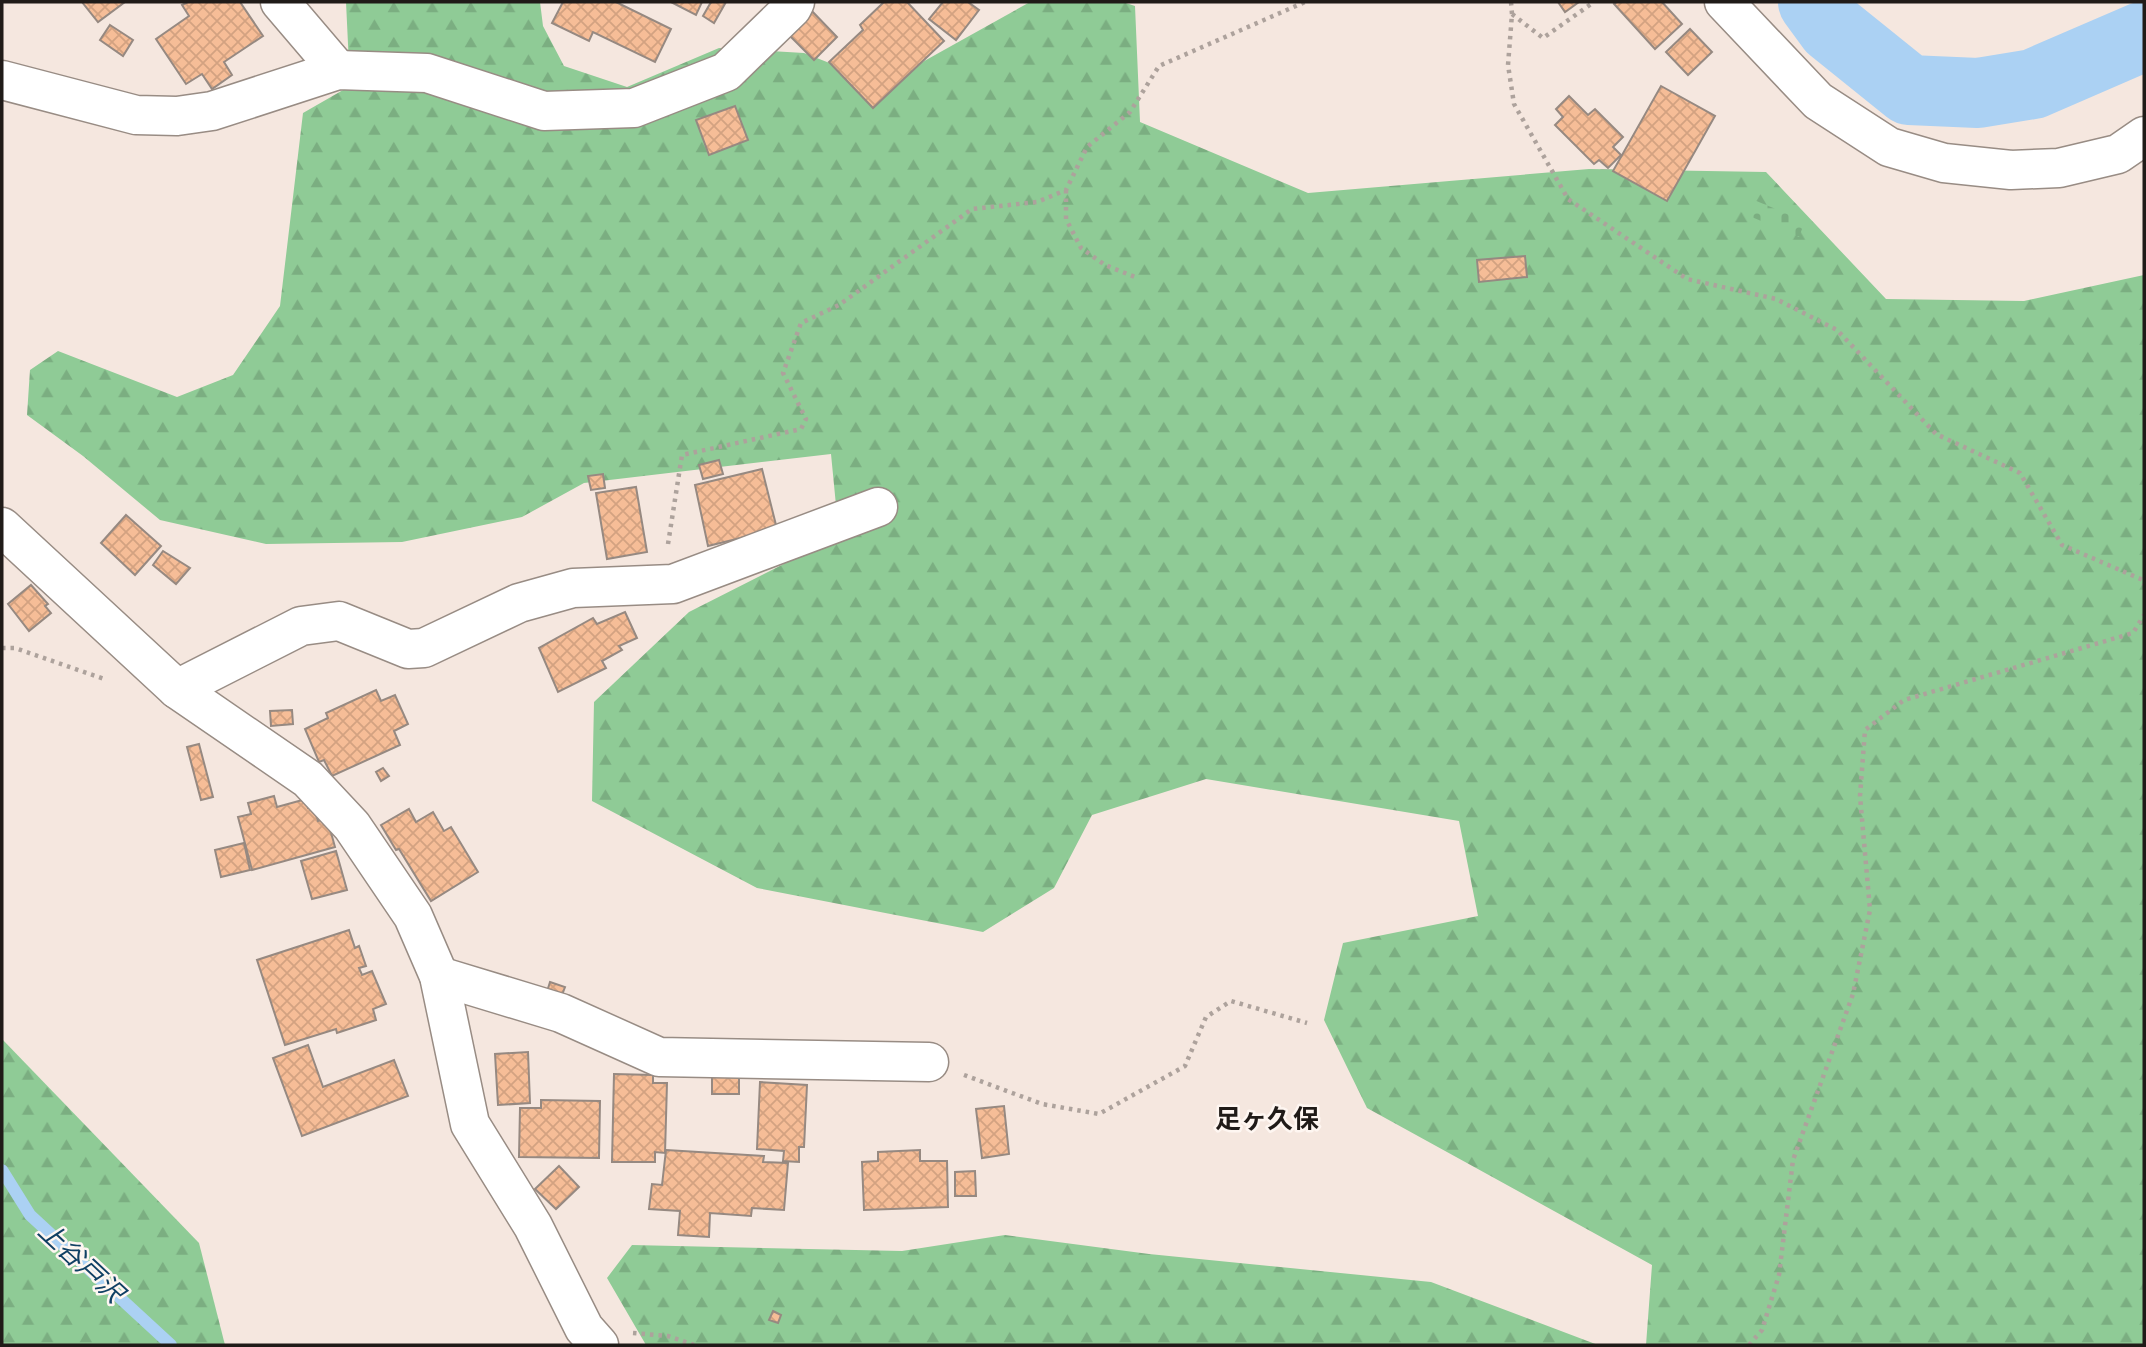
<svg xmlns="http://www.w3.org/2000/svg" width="2146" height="1347" viewBox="0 0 2146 1347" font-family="'PT Serif','Noto Sans JP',serif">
<defs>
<pattern id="forest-firs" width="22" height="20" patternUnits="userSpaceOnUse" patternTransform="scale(1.75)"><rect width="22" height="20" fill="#8fcb96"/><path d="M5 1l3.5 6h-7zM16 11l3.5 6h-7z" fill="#7bae81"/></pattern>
<pattern id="cemetery-stones" width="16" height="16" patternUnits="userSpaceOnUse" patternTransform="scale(1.75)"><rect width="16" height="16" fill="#8fcb96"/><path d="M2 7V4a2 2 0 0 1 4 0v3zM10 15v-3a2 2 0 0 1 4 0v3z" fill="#7bae81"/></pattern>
<pattern id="building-cross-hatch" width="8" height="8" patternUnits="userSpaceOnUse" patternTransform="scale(1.75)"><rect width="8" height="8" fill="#f6bd97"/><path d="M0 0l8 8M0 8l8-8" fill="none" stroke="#d3a281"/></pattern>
</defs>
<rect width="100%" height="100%" fill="#f5e7df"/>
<g fill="url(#forest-firs)">
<polygon points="346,2 540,2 543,26 564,66 627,87 719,48 804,53 883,84 1030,2 1123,2 1135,6 1140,122 1308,193 1589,169 1766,172 1886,299 2024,301 2144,275 2144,1345 1646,1345 1652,1265 1367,1108 1324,1020 1343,943 1478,916 1459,821 1206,779 1092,815 1054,888 983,932 757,888 592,801 594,702 689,612 839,536 831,454 584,483 522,517 402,542 266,544 160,520 83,456 27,415 30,370 58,351 177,397 233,375 280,306 303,113 350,86"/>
<polygon points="2,1039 199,1243 225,1345 2,1345"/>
<polygon points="1005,1235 1149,1254 1431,1282 1598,1345 646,1345 607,1278 632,1245 902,1251"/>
</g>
<polygon fill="url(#cemetery-stones)" points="1754,200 1805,221 1799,237 1747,215"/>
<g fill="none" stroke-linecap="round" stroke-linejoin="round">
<polyline stroke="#abd1f3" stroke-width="12" points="2,1170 30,1215 171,1345"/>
<polyline stroke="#abd1f3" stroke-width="70" points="1813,2 1832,28 1909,90 1978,93 2033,84 2144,36"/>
</g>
<g fill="url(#building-cross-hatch)" stroke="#968981" stroke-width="2">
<polygon points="82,2 125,2 98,22"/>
<polygon points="188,2 240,2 263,36 224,62 232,75 212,89 202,74 186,84 156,39 189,16 182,5"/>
<polygon points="563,2 616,2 671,29 655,62 593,32 589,41 552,23"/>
<polygon points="671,2 702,2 696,15"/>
<polygon points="711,2 726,2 714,23 703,16"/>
<polygon points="884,2 907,2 944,41 873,108 829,62 863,30 860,25"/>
<polygon points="943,2 968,2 979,10 956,40 929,19"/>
<polygon points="1558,2 1579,2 1565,12"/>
<polygon points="1617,2 1662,2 1682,24 1655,49 1614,4"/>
<polygon points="809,8 837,37 814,60 785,31"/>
<polygon points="110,25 133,40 123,56 100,40"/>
<polygon points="1690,29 1712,52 1688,75 1666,52"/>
<polygon points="1661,86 1715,116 1667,201 1613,171"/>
<polygon points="1569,96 1588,115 1595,109 1623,137 1613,147 1621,155 1608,168 1599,160 1594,164 1555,125 1563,117 1556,109"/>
<polygon points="735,106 748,140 709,155 696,120"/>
<polygon points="1525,256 1527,277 1479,282 1477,260"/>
<polygon points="719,460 723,474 703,479 699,465"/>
<polygon points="762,469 777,529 708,546 695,485"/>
<polygon points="603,474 605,488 591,490 588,476"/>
<polygon points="636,487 647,552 607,559 596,493"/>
<polygon points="126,515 161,546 135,575 101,543"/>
<polygon points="163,551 190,568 176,584 153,565"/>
<polygon points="31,585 48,604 45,606 51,613 29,631 8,604"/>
<polygon points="625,612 637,638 619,646 622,650 602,661 606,668 558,692 539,648 593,618 597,624"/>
<polygon points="376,690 381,701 395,695 408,724 394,731 400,745 332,776 324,760 319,762 305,729 328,718 326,713"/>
<polygon points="292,710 293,724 271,726 270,711"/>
<polygon points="199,744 213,797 201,800 187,747"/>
<polygon points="383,768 389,776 381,781 376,772"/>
<polygon points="274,796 277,807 306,799 308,808 314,806 318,821 327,818 335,847 252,870 238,817 251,814 248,803"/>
<polygon points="409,809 416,822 433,812 444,831 451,827 478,872 431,901 399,849 396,850 381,825"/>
<polygon points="244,843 250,870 221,877 215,850"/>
<polygon points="336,851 347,890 312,899 301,861"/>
<polygon points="349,930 355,948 359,946 366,966 359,968 362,975 372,971 386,1004 373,1009 376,1020 337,1033 336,1029 285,1045 257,960"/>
<polygon points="550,982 565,987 560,1000 546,995"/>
<polygon points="308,1045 323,1087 394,1060 408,1096 302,1136 273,1058"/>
<polygon points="528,1052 530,1103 498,1105 495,1054"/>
<rect x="712" y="1072" width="27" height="22"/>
<polygon points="614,1074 653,1075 653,1083 667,1083 665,1153 655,1152 655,1162 612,1162"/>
<polygon points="760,1082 807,1085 804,1147 799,1147 799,1162 783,1161 784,1151 757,1149"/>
<polygon points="541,1100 600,1101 599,1158 519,1157 520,1108 541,1108"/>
<polygon points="1004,1106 1009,1154 982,1158 976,1109"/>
<polygon points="666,1150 764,1156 763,1162 788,1163 784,1210 752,1208 751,1216 710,1213 709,1237 678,1235 680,1211 649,1209 652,1184 662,1185"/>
<polygon points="920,1150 920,1161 947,1161 948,1207 864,1210 862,1162 878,1161 878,1152"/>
<polygon points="559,1166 579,1187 556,1209 535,1189"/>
<polygon points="975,1171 976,1196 955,1196 955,1172"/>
<polygon points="773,1311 781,1315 778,1323 769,1320"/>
</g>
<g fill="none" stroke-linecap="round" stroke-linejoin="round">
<g stroke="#988c84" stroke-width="41">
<g id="minor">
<polyline points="280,2 338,70"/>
<polyline points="1724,2 1818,101 1889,147 1944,163 2011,170 2059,168 2118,154 2144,136"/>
<polyline points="2,80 136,115 177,116 212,111 338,70 427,73 544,111 634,108 726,72 792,8 795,2"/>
<polyline points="2,527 177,689 308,779 352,826 413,916 439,976 470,1124 533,1226 584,1328 599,1345"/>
<polyline points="177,689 301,626 339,621 408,649 424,648 519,603 573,588 673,584 878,507"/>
<polyline points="439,976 561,1013 659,1057 929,1062"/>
</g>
</g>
<g stroke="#ada29c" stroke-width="4.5" stroke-dasharray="3.5 5" stroke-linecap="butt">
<polyline points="1511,2 1512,14 1508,65 1514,104 1568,199 1687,279 1776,299 1837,330 1936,434 2020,473 2062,545 2143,580 2144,585"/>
<polyline points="1512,14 1543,38 1594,2"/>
<polyline points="1066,190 1066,219 1081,248 1105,265 1135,277"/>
<polyline points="668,544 682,455 801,429 806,419 783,373 801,323 839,305 972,209 1037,202 1066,190 1087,147 1130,112 1159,66 1305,2"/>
<polyline points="2,648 15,648 107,680"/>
<polyline points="964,1075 1042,1104 1099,1114 1185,1066 1206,1017 1231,1001 1307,1023"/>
<polyline points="633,1333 668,1336 694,1345"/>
<polyline points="1749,1345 1762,1330 1779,1275 1793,1160 1853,994 1870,910 1860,796 1865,730 1904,700 2133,633 2144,615"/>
</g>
<use href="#minor" stroke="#fff" stroke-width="38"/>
</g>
<g text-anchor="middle" stroke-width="5" stroke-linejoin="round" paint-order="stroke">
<g font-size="26" font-weight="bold" fill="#201b18" stroke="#fef6f1">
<text x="1267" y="1128">足ヶ久保</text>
</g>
<g font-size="26" font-style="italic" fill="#104064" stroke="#fef6f1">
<text transform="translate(81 1262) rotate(43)" y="9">上谷戸沢</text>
</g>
</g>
<rect width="2146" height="1347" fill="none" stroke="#201b18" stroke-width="7"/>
</svg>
